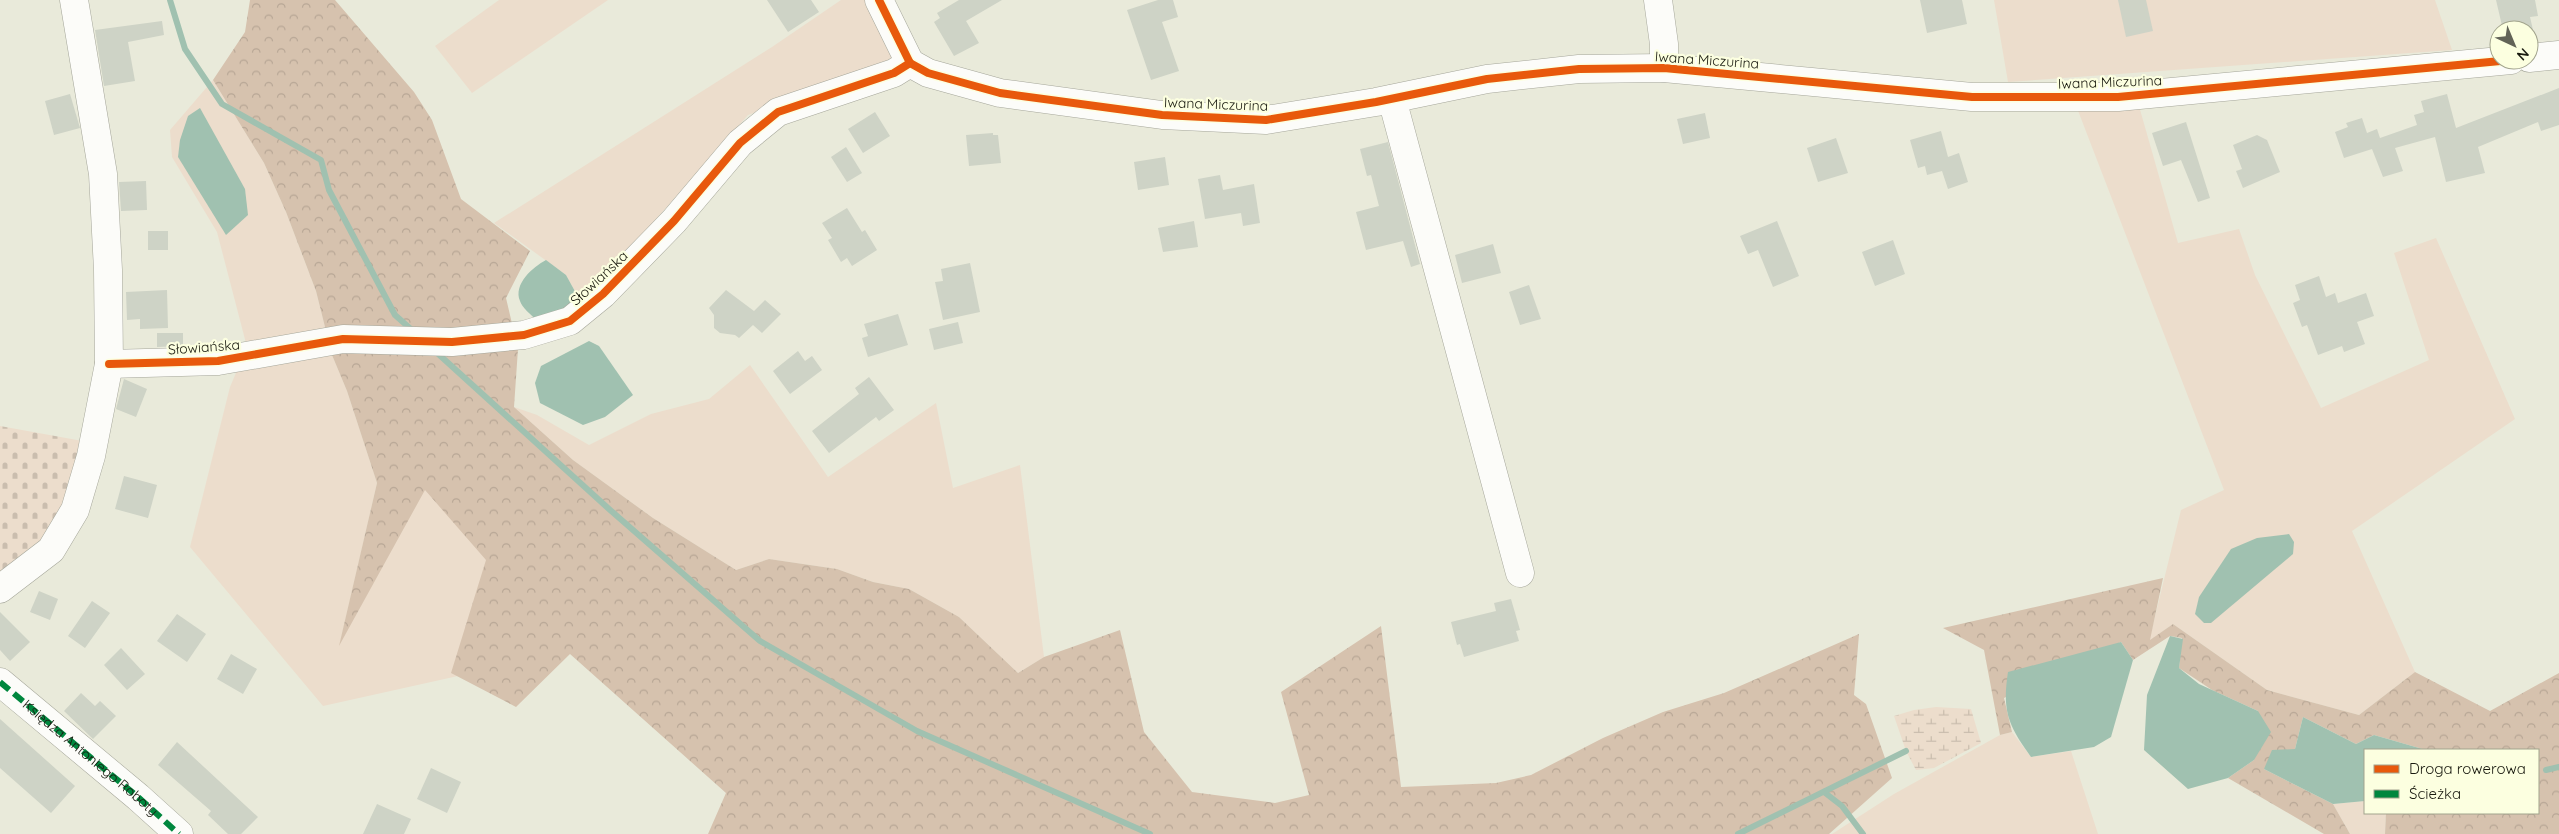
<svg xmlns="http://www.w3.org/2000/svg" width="2559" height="834" viewBox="0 0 2559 834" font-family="Quicksand,sans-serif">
<defs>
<pattern id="forest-crowns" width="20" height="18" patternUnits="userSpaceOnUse" patternTransform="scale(1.25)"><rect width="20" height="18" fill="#d6c2ae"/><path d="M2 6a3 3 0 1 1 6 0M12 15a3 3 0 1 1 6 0" fill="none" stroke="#b7a695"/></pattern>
<pattern id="wetland-marsh" width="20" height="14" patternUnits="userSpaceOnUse" patternTransform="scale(1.25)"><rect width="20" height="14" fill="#ecddcc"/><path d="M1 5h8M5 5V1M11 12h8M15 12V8" fill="none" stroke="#cabdae"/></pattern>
<pattern id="cemetery-stones" width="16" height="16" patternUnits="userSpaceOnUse" patternTransform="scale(1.25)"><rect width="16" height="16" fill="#ecddcc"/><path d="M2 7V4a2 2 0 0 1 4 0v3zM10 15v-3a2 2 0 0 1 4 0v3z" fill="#cabdae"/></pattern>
</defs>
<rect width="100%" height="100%" fill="#e9eada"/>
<g fill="#ecddcc">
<polygon points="499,0 608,0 472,93 435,46"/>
<polygon points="841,0 870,0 899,58 748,115 590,294 577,295 566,275 494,223 772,47"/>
<polygon points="1994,0 2435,0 2452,50 2008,82"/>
<polygon points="213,80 264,163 286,212 316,291 332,355 347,391 377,483 340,643 428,477 503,555 467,674 323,706 190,547 230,387 247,347 217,232 172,157 170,130"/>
<polygon points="2139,106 2178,243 2239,229 2255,275 2321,408 2429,360 2394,253 2436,238 2515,419 2352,531 2415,672 2359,715 2267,690 2173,624 2149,641 2181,510 2224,490 2077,108"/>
<polygon points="750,365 828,477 936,403 953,488 1020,465 1044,657 1018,673 959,617 909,589 873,582 837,569 769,559 736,570 653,518 573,460 514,407 537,415 589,445 651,414 709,399"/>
<polygon points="2012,732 2031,757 2071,751 2098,834 1832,834 1894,794 2000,735"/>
<polygon points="2365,801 2365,813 2386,813 2385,834 2350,834 2333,804"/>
</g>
<g fill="url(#forest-crowns)">
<polygon points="250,0 335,0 414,92 432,120 461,199 530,251 506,298 518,349 514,407 573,460 653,518 736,570 769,559 837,569 873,582 909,589 959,617 1018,673 1044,657 1120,630 1144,732 1192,792 1275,803 1309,795 1281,692 1381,626 1401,787 1496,783 1531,775 1603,738 1663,712 1724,693 1859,634 1854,695 1866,704 1892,778 1829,834 708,834 726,793 570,654 516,707 451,673 486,560 425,490 339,646 377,483 347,391 332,355 316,291 286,212 264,163 213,80 245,32"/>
<polygon points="2163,578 2150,640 2173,624 2267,690 2359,715 2415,672 2490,711 2559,673 2559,834 2385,834 2386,813 2538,813 2538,750 2426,750 2374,735 2356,744 2303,717 2295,749 2264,769 2333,804 2350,834 2324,834 2228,778 2254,760 2258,711 2212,690 2179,668 2182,638 2170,636 2133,660 2121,642 2004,698 2012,732 2000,735 1984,650 1943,628"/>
</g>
<polygon fill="url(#wetland-marsh)" points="1936,707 1971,709 1981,743 1934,768 1916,770 1906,751 1894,716 1914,710"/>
<polygon fill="url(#cemetery-stones)" points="0,426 88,442 66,513 45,543 0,576"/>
<g fill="#a0c1b0">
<polygon points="200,108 245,189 248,215 226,235 178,157 180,140 188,116"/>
<path d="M546,260L566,275L577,295L566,308L536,320C531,314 522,308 520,301C513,284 533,267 546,260Z"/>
<polygon points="589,341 599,346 633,395 605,417 583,425 540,403 535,383 541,366"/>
<polygon points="2289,534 2294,542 2293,554 2211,623 2204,623 2195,614 2199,597 2231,549 2257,538"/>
<polygon points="2170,636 2183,639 2179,668 2199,684 2258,711 2271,732 2254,760 2228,778 2188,789 2144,750 2147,695"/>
<path d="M2121,642L2133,660L2111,737L2094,747L2031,757C2008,725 2002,711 2008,672Z"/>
<polygon points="2303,717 2356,744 2374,735 2426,750 2365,750 2365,801 2333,804 2264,769 2272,750 2295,749"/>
</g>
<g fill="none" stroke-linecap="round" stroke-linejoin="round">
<g stroke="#a0c1b0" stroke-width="6">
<polyline points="170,0 185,49 222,104 321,160 329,190 395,315 413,331"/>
<polyline points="435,351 609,509 760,641 917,731 1150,834"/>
<polyline points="2546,770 2559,767"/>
<polyline points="1824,792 1842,806 1863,834"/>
<polyline points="1738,834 1906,751"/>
</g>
</g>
<g fill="#ced3c6">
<polygon points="767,0 811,0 819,12 788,32"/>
<polygon points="959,0 1002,0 966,21 979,43 954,56 934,22 940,18 937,13"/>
<polygon points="1158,0 1173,0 1178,17 1162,22 1179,71 1151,80 1127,10"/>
<polygon points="1920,0 1962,0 1967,24 1927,33"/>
<polygon points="2118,0 2146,0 2153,31 2126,37"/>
<polygon points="2496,0 2535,0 2538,16 2530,17 2533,30 2503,30"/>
<polygon points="162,21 164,35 128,42 135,81 104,86 95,30"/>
<polygon points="2559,88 2559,125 2541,131 2538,122 2478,147 2485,173 2446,182 2435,137 2395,148 2403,171 2383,177 2372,149 2344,158 2335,132 2348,127 2346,123 2362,118 2367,133 2377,129 2380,138 2417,125 2414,115 2424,112 2421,101 2447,94 2456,128"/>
<polygon points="70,94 80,128 54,135 45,101"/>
<polygon points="875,112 890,136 863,153 848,129"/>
<polygon points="1705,113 1710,138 1683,144 1677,119"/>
<polygon points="2186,122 2210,198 2198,202 2181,160 2163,166 2152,133"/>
<polygon points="1941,131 1948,157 1959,153 1968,182 1948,189 1942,171 1927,175 1925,166 1918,168 1910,140"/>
<polygon points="993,133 993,135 998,135 1001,163 969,166 966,135"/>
<polygon points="2257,135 2267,140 2280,172 2243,188 2236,171 2242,169 2233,145"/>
<polygon points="1836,138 1848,173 1818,182 1807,148"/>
<polygon points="1388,142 1420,264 1411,267 1403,241 1366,250 1356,212 1379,206 1371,175 1367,176 1360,149"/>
<polygon points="846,147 862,173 847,182 831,157"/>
<polygon points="1165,157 1169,185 1138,190 1134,162"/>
<polygon points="1220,175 1223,190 1254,184 1260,223 1243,226 1241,213 1205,219 1198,179"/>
<polygon points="146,181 147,210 121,211 119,182"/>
<polygon points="847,208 862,232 865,230 877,250 852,266 847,258 841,262 828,240 832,238 822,223"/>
<polygon points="1194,221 1198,247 1163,252 1158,228"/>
<polygon points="1777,221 1799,276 1773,287 1758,250 1748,254 1740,236"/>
<rect x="148" y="231" width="20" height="19"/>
<polygon points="1893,240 1905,274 1875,286 1862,252"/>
<polygon points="1493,244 1501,273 1462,283 1455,255"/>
<polygon points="970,263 980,312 943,320 935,282 943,281 941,269"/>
<polygon points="2319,276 2326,297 2335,293 2338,303 2366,293 2374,316 2357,322 2365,344 2344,352 2342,346 2318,355 2307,325 2302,327 2293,303 2300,300 2295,285"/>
<polygon points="1529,285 1541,319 1520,325 1509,292"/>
<polygon points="167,290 168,328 140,329 140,319 127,320 126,292"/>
<polygon points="726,290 754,311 765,300 781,314 762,333 753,325 739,338 735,335 720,333 714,328 714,315 709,308"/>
<polygon points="898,314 908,345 868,357 862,338 868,336 864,324"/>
<polygon points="958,322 963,343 934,350 929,329"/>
<polygon points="157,333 183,333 183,346 157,347"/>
<polygon points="798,351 805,361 812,356 822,370 790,394 773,371"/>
<polygon points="869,377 894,410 879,421 876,417 829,453 812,431 859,394 855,388"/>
<polygon points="124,379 147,389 136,417 116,409"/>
<polygon points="124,476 157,485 148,518 115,509"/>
<polygon points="39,591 58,599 50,620 30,612"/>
<polygon points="1511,599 1520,630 1516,631 1519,641 1464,657 1460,644 1457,645 1451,622 1496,611 1494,603"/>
<polygon points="92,601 110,613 85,648 68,636"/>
<polygon points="0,612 30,642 10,661 0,650"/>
<polygon points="177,614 206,634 187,662 157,641"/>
<polygon points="121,648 145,674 127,690 104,665"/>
<polygon points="231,654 257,669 243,694 217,679"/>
<polygon points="81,693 95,706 100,701 116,716 93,739 64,711"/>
<polygon points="0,719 75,786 51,813 0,768"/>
<polygon points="177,742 258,817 241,834 228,834 208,815 211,811 158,765"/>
<polygon points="431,768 461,782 447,813 417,799"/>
<polygon points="377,804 411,819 404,834 363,834"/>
</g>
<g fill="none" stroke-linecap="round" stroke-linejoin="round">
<g stroke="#a5a69a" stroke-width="29">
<g id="minor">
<polyline points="879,0 910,63"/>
<polyline points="1658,0 1664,44 1664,68"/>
<polyline points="2529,58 2559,55"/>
<polyline points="910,63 928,73 1000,93 1162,115 1266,120 1376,102 1487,79 1579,69 1664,68 1972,97 2118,97 2511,60"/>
<polyline points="1392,99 1520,573"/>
<polyline points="109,364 218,361 343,339 452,342 524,335 570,321 603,294 674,221 740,143 778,112 894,73 910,63"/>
<polyline points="0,589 51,550 75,510 91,456 109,364 108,270 103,174 74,0"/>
<polyline points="0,682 138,797 179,834"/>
</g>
</g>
<use href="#minor" stroke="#fcfcf9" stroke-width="28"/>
<path stroke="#00873e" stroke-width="6" stroke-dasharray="12 6" stroke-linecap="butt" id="s1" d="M0,682L138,797L179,834"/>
<g stroke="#fcffe0" stroke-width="11">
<g id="cycleway">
<polyline points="879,0 910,63"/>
<polyline points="910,63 928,73 1000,93 1162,115 1266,120 1376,102 1487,79 1579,69 1664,68 1972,97 2118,97 2511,60"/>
<polyline points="109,364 218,361 343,339 452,342 524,335 570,321 603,294 674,221 740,143 778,112 894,73 910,63"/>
</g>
</g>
<use href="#cycleway" stroke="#e8590c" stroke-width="8"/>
</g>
<g text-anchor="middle" stroke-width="4.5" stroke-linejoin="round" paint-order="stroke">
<g font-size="14" fill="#1a1b10" stroke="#fcffe0">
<text transform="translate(1707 60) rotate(4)" y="5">Iwana Miczurina</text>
<text transform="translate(2110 82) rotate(-2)" y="5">Iwana Miczurina</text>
<text transform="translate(1216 104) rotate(2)" y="5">Iwana Miczurina</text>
<text transform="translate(599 278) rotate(-43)" y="5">Słowiańska</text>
<text transform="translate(204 347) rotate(-4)" y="5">Słowiańska</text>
<text dy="5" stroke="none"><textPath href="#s1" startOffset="118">Księdza Antoniego Roboty</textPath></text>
</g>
</g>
<rect x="2364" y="749" width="175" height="65" fill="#fcffe0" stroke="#a2a48d"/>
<rect x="2374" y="765" width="25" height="8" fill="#e8590c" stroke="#a2a48d"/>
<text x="2409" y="774" font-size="15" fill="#1a1b10">Droga rowerowa</text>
<rect x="2374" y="790" width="25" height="8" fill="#00873e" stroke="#a2a48d"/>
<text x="2409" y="799" font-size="15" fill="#1a1b10">Ścieżka</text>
<g transform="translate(2514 45) rotate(136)"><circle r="24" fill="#fcffe0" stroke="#a2a48d"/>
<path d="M0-4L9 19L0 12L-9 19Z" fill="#626357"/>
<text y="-8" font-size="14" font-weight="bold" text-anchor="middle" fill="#1a1b10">N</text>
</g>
</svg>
